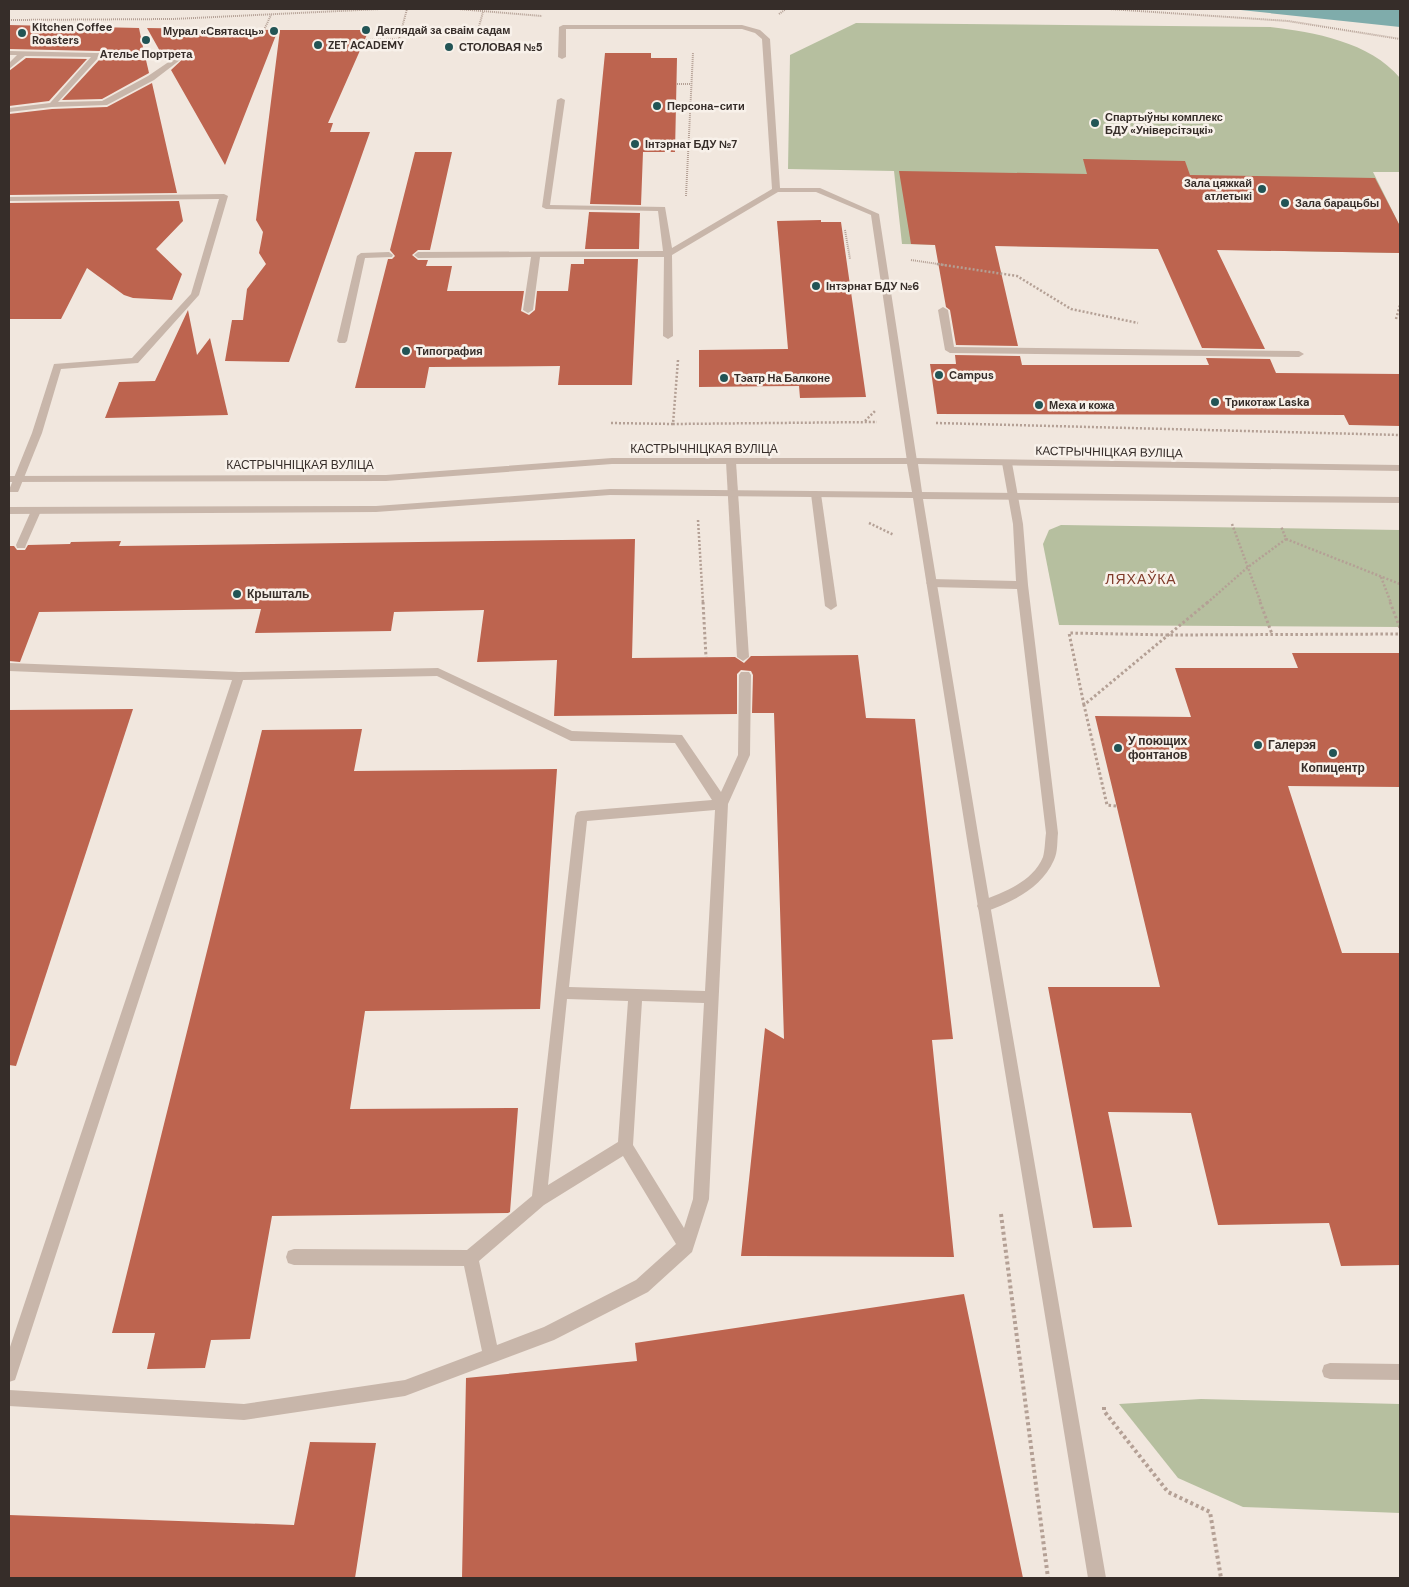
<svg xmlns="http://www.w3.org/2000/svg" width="1409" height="1587" viewBox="0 0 1409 1587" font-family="'DM Sans',sans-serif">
<rect width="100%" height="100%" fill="#f1e7de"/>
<g fill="#b6bf9f">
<path d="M856,23L1270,27C1314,32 1370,42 1400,78V172H1373L1400,226V253L902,244L894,171L788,169L790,55Z"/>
<polygon points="1061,525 1400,530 1400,627 1059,625 1043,544 1049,530"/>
<polygon points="1201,1399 1400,1404 1400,1513 1243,1507 1178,1478 1119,1404"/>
</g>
<polygon fill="#7facab" points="1231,9 1400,9 1400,27"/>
<g fill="#bd644f">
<polygon points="9,25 139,28 144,52 9,49"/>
<polygon points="147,28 278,30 225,165 171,70 186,56 180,53 161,53"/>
<polygon points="280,30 369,30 328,123 333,123 330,132 370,132 289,362 225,361 232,320 243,320 247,289 266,264 259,253 263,232 256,220"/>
<polygon points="605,53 651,53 651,58 677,58 675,152 643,152 641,205 590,204"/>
<polygon points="26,58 87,59 49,101 9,106 9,71"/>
<polygon points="100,59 146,60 149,73 102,99 62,100"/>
<polygon points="152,83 177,193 9,195 9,114 52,109 107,107"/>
<polygon points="415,152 452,152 430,250 418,250 412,255 418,260 428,260 426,266 452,266 447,291 524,291 521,311 529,315 535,310 537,291 568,291 571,264 584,264 584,259 638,259 632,385 558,385 560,366 429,367 425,388 355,388 388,259 392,259 395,256 390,250"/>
<polygon points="1083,159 1185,161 1190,175 1375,178 1400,226 1400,253 1217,250 1265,349 1202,348 1158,249 995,246 1018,346 956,345 950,310 946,307 935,245 911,244 899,171 1087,174"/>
<polygon points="179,201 183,221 156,249 182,274 172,300 133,298 124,295 87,268 61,319 9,319 9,203"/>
<polygon points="589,212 640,213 639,249 585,249"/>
<polygon points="821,220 821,222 841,222 866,397 800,398 799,386 699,387 699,350 788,349 777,221"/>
<polygon points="188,310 197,355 210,338 228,415 105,418 119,382 155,381"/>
<polygon points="955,355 1020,356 1022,365 1209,365 1206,358 1270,359 1276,373 1400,374 1400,426 1349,425 1344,415 937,414 930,364 956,364"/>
<polygon points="635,539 632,658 735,657 744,663 751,656 858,655 866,718 915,719 953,1039 932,1040 954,1257 741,1256 765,1028 784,1039 774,713 752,713 753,675 751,671 741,670 737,674 737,714 554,716 557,660 477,662 484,610 394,612 391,631 255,633 261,609 39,612 20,662 9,661 9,546 14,546 17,550 25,550 28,545 70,544 71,542 121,541 119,546"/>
<polygon points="1292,653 1400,653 1400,787 1288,786 1342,953 1400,953 1400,1265 1341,1266 1329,1223 1218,1225 1191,1113 1108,1112 1132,1227 1093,1228 1048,987 1160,987 1095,716 1191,717 1175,668 1298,668"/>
<polygon points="133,709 16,1066 9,1065 9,710"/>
<polygon points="362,729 354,771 557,769 540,1009 365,1011 350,1109 518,1108 510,1212 508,1213 272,1216 250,1339 211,1340 205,1368 147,1369 155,1333 112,1333 262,730"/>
<polygon points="964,1294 1023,1578 462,1578 466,1378 637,1361 635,1343"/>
<polygon points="310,1442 376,1443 355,1578 9,1578 9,1515 294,1525"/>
</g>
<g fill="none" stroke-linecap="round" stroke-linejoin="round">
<g stroke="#b4a095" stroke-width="2" stroke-dasharray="1 1" stroke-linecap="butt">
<polyline points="458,9 542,16"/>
<polyline points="1109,9 1288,21 1400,39"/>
<polyline points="779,14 786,9"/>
<polyline points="9,20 173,19 381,9"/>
<polyline points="264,30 271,15"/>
<polyline points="478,30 483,12"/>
<polyline points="364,40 399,39 407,9"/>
<polyline points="677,84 691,84"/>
<polyline points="686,196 693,53"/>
<polyline points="845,230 850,259"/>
<polyline points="911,260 945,265"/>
</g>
<g stroke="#b4a095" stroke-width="2.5" stroke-dasharray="2 2" stroke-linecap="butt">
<polyline points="937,264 1017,276 1071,309 1138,323"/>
<polyline points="1396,319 1400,305"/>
<polyline points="678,360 673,424 877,422"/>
<polyline points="865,421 875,411"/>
<polyline points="611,423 673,424"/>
<polyline points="936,423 1400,435"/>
<polyline points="698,520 703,603"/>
<polyline points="869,523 894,535"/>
<polyline points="1232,524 1261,603"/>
<polyline points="1286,539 1400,584"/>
<polyline points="1381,577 1391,603"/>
<polyline points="1207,603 1248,567 1286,539 1281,526"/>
</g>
<g stroke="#b4a095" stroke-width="3" stroke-dasharray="2.5 2.5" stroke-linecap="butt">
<polyline points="703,602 706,657"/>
<polyline points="1260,602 1272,634"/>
<polyline points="1390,602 1400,628"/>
<polyline points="1084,705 1069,633 1170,635 1400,634"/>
<polyline points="1116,806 1107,805 1084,705 1208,602"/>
</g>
<g stroke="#b4a095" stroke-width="4" stroke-dasharray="3 3" stroke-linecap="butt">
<polyline points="1001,1214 1048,1578"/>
<polyline points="1104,1407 1104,1411 1168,1492 1210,1512 1221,1578"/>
</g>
<g fill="#c8b6aa" fill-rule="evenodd">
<polygon points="742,25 760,30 770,39 780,188 820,188 879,214 917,461 916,463 912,464 907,461 871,215 816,192 778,192 672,255 673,336 668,339 663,336 664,257 540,257 533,310 528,313 523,310 531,257 418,258 414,255 418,252 663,251 658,211 546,209 542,207 557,100 561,98 565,100 550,205 665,207 672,248 772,189 762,39 755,33 742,29 566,29 566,57 562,59 558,57 559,27 563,25"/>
<path d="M9,51L180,55L184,57L154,80L107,105L52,107L9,112V108L50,103L91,57L25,56L9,69V63L17,55H9ZM99,57L173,59L148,76L102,101L58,102Z"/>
<polygon points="224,194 228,196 199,295 138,363 61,369 42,433 19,490 18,492 10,492 9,490 32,433 54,364 132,358 191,294 219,199 9,201 9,197"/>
<polygon points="389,252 393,255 392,257 365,258 347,341 345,343 339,343 337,341 357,256 361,253"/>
<polygon points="943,307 948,310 954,347 1299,351 1304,354 1299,357 950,353 945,350 938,310"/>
<polygon points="731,459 736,462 749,657 743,661 737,657 726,462"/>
<path d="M1007,460L1012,463L1023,524L1028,585L1058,833C1057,841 1058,852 1054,860C1041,889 1012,902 984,912L979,910L977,906L979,902C1003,892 1032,883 1043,857C1045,850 1045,840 1046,833L1017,589L931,587L926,583L931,579L1016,581L1013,524L1002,463Z"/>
<polygon points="816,491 821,494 837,606 831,610 825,606 811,494"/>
<polygon points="36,507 41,511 26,545 25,548 17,548 16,545 31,511"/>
<path d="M9,663L239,672L438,668L572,731L682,735L721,792L738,755L739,675L741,672H749L751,675L750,755L728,804L709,1199L692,1252L648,1292L554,1340L405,1396L244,1420L9,1406V1390L244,1404L405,1380L482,1351L464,1266L294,1265L288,1263L286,1257L288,1251L294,1249L467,1250L532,1196L575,816L577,812L581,811L712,800L675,743L571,741L437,676L243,680L17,1374L15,1380L9,1382V1350L232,680L9,671ZM715,810L705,991L569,987L587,821ZM567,999L628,1001L618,1142L548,1185ZM642,1001L704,1003L693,1199L684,1228L633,1145ZM623,1156L676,1244L636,1280L544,1327L497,1345L479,1261L544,1205Z"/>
<polygon points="1330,1363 1400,1364 1400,1380 1330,1379 1324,1377 1322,1371 1324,1365"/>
</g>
<polygon fill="#c8b6aa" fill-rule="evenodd" points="612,458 912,458 1400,465 1400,471 918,464 922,492 1400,497 1400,503 923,499 980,846 1106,1578 1088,1578 968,846 913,498 610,495 376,512 9,514 9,507 376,506 610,489 912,492 907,464 612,464 386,481 9,482 9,476 386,475"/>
</g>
<g fill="#225455" stroke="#f8f1ea" stroke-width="2">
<circle cx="366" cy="30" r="5"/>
<circle cx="274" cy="31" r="5"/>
<circle cx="22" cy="33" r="5"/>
<circle cx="146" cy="40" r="5"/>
<circle cx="318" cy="45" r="5"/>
<circle cx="449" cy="47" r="5"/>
<circle cx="657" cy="106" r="5"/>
<circle cx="1095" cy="123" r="5"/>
<circle cx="635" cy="144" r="5"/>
<circle cx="1262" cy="189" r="5"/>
<circle cx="1285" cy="203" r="5"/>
<circle cx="816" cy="286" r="5"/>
<circle cx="406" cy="351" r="5"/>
<circle cx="939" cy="375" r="5"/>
<circle cx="724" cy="378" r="5"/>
<circle cx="1215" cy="402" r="5"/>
<circle cx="1039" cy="405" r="5"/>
<circle cx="237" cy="594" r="5"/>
<circle cx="1258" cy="745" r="5"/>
<circle cx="1118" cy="748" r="5"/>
<circle cx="1333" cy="753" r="5"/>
</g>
<g text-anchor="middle" stroke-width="5" stroke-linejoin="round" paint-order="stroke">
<g font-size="11" font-weight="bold" fill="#362d29" stroke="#f8f1ea" text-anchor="start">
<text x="32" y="31">Kitchen Coffee<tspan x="32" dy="13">Roasters</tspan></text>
<text x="376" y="34">Даглядай за сваім садам</text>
<text x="264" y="35" text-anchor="end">Мурал «Святасць»</text>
<text x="328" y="49">ZET ACADEMY</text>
<text x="459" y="51">СТОЛОВАЯ №5</text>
<text x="146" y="58" text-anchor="middle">Ателье Портрета</text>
<text x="667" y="110">Персона-сити</text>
<text x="1105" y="121">Спартыўны комплекс<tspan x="1105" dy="13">БДУ «Універсітэцкі»</tspan></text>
<text x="645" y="148">Інтэрнат БДУ №7</text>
<text x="1252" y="187" text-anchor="end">Зала цяжкай<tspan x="1252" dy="13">атлетыкі</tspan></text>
<text x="1295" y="207">Зала барацьбы</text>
<text x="826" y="290">Інтэрнат БДУ №6</text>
<text x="416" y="355">Типография</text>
<text x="949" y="379">Campus</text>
<text x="734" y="382">Тэатр На Балконе</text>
<text x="1225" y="406">Трикотаж Laska</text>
<text x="1049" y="409">Меха и кожа</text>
</g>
<g font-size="12" fill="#362d29" stroke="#f8f1ea">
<text x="704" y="453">КАСТРЫЧНІЦКАЯ ВУЛІЦА</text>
<text transform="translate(1109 452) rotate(1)" y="4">КАСТРЫЧНІЦКАЯ ВУЛІЦА</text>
<text x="300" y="469">КАСТРЫЧНІЦКАЯ ВУЛІЦА</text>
</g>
<g font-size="12" font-weight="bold" fill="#362d29" stroke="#f8f1ea" text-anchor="start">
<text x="247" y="598">Крышталь</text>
<text x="1128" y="745">У поющих<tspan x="1128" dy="14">фонтанов</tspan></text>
<text x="1268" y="749">Галерэя</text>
<text x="1333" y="772" text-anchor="middle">Копицентр</text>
</g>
<g font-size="14" letter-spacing="1" fill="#7f3928" stroke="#f8f1ea">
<text x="1141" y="584">ЛЯХАЎКА</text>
</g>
</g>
<rect width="1409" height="1587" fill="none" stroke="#362d29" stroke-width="20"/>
</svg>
